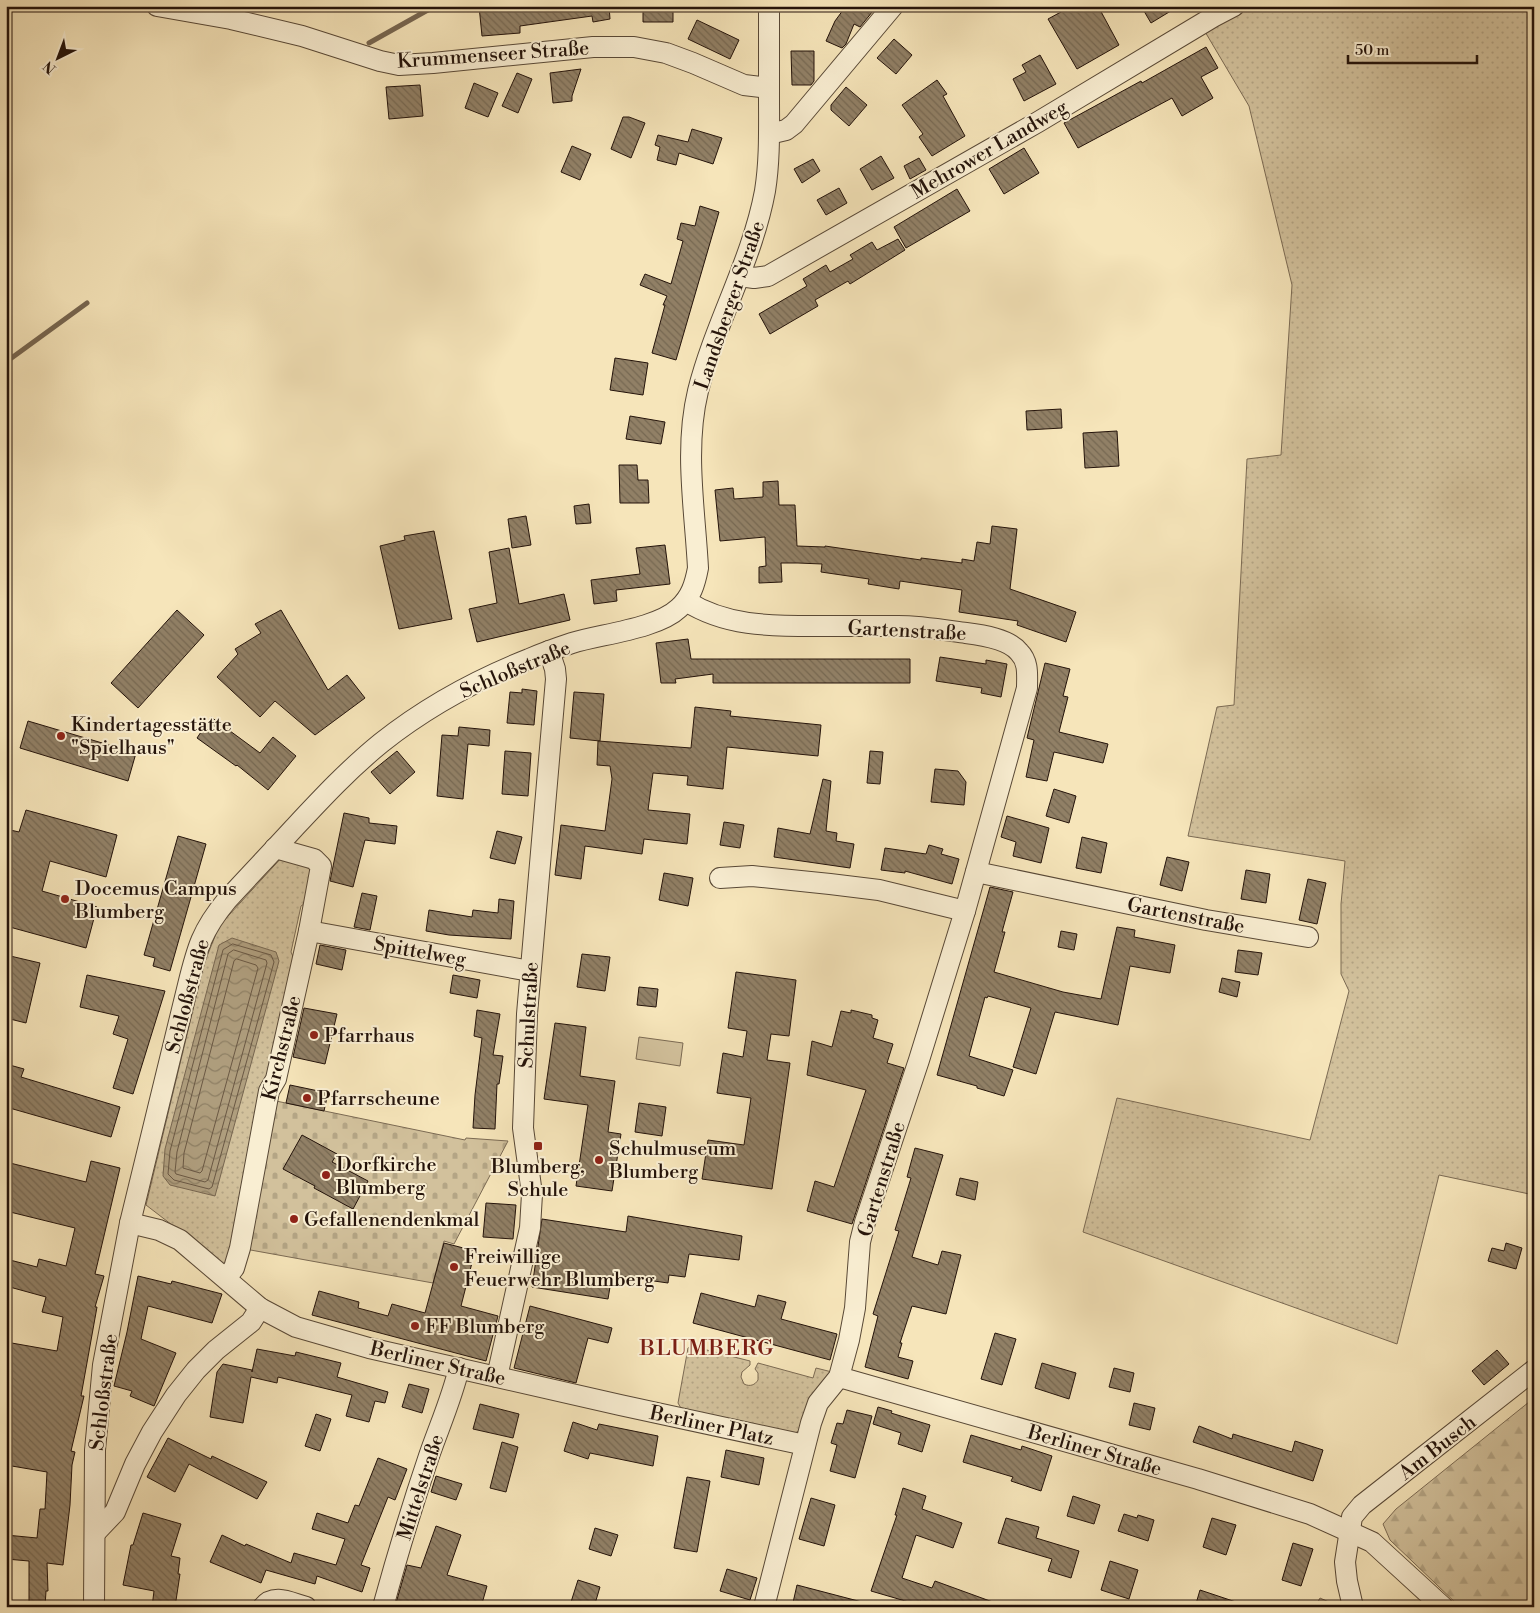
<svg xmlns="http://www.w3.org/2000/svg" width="1540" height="1613" viewBox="0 0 1540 1613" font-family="'Libre Bodoni',serif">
<defs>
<pattern id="grass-dots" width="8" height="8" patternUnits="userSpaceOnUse" patternTransform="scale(1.25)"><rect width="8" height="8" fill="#d2c19c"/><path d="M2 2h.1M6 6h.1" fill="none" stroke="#b4a585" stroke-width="1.8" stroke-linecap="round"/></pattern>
<pattern id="forest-firs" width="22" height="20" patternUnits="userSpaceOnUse" patternTransform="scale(1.25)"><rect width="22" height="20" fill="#d2c19c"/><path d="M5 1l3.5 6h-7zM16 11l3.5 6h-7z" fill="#b4a585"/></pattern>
<pattern id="cemetery-stones" width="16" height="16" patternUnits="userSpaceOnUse" patternTransform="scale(1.25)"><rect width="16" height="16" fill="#d2c19c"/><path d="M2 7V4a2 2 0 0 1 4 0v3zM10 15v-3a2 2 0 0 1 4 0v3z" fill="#b4a585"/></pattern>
<pattern id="water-waves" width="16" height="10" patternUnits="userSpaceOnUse" patternTransform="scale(1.25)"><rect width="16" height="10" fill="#af9e7e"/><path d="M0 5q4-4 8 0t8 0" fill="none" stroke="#8e8065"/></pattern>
<pattern id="building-back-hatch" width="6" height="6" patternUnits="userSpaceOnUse" patternTransform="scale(1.25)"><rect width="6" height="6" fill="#918066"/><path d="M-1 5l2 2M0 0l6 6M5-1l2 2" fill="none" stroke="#766852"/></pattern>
</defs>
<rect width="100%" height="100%" fill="#f6e5ba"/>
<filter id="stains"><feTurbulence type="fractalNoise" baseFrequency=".004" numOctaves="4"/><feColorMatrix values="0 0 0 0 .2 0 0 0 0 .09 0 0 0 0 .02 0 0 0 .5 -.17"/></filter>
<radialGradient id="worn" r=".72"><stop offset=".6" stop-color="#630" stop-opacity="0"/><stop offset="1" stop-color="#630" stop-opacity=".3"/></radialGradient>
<g fill="url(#grass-dots)" stroke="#7b6a53">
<polygon points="1250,6 1534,6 1534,1195 1439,1175 1397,1344 1083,1232 1117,1098 1310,1140 1349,991 1341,974 1341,904 1345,861 1188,836 1217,707 1234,705 1247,459 1281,455 1292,285 1249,106 1204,30"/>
<polygon points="284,855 310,861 310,900 301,906 291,952 295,961 228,1268 146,1205 204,964 219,926"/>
<path d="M691,1346L750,1361V1365L742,1372L741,1377L744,1384C750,1387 755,1385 758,1380V1373L755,1369L758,1363L813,1378L816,1368L832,1372L800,1430L792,1435L682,1410L678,1403L688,1348Z"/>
</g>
<polygon fill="url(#forest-firs)" stroke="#7b6a53" points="1534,1398 1534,1607 1460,1607 1390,1540 1383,1524 1396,1509"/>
<g fill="url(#cemetery-stones)" stroke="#7b6a53">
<polygon points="276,1101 465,1140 466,1138 508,1141 454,1244 444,1241 433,1283 245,1249"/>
<polygon points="1320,1598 1340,1607 1315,1607"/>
</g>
<polygon fill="#d2c19c" stroke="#7b6a53" points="639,1037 683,1043 680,1066 636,1059"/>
<polygon fill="url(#water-waves)" stroke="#776650" points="232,938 276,952 279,961 215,1196 170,1185 163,1176 165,1149 219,945"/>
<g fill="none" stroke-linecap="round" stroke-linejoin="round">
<g stroke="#6a5844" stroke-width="1">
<polygon points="233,944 271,955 274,962 212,1187 209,1189 174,1180 168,1174 170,1151 223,950"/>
<polygon points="234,950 266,960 267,963 208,1180 205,1182 176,1174 175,1172 177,1152 228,954"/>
<polygon points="237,959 256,965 258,968 202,1171 200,1173 183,1168 184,1153 234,961"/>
</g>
<g stroke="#776650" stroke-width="5">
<polyline points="369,43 435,6"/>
<polyline points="6,362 87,303"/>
</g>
</g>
<g fill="url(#building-back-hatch)" stroke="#24130a">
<polygon points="479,6 609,6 610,19 593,22 592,16 520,26 520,33 482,36"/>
<polygon points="643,6 666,6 673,9 673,22 643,22"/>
<polygon points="846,6 877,6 860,27 854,24 846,44 842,48 826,41 835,21"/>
<polygon points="1072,6 1098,6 1119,45 1077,69 1048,19"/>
<polygon points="1141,6 1179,6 1151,23"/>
<polygon points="697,20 739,40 730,59 688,39"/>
<polygon points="894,39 912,55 896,74 877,58"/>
<polygon points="1206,47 1218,68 1201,77 1213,98 1182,116 1172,98 1078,148 1064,123 1141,81 1142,83"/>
<polygon points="791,51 814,51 814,81 811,85 792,85"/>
<polygon points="1040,55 1056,84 1024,101 1013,79 1026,72 1022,65"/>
<polygon points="581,69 572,96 572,101 553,103 550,73"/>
<polygon points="517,73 532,79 518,113 502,106"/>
<polygon points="937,80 947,94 943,96 965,136 932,156 919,137 923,134 902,105"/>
<polygon points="474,83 498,93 488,117 465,108"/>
<polygon points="420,85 423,116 389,119 386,87"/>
<polygon points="846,87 867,105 849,126 831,110 831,105"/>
<polygon points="623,117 629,117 645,123 631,158 611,149"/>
<polygon points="692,129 722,138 713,164 679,153 676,165 657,160 660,147 655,145 658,135 688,142"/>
<polygon points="572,146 591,154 580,180 561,172"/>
<polygon points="1024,148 1039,173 1004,194 989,169"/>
<polygon points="881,156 894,178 872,190 860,169"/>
<polygon points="919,158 926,170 910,179 904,166"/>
<polygon points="813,159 820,171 802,183 794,169"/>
<polygon points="839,188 847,203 826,215 817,200"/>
<polygon points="957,189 970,211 906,248 894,227"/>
<polygon points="700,206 719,212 676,360 652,353 665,305 663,305 667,296 640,285 645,274 671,284 683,241 677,239 681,223 695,226"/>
<polygon points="898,239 905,250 850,284 848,281 815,300 818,306 770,334 759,314 807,286 803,279 826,265 830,272 853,259 850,255 872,242 877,250"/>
<polygon points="615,358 648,363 643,395 610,390"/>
<polygon points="1061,409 1062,428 1027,430 1026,411"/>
<polygon points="630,416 665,422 661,444 626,439"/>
<polygon points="1117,431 1119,466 1085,468 1083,433"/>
<polygon points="619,465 637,465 638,480 648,480 649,503 620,503"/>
<polygon points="778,481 779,505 795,505 797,546 825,547 825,546 921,560 921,558 962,563 962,559 974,561 977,542 990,544 992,526 1017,529 1010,589 1076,612 1066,642 1017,625 1018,621 959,612 962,590 900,581 899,589 868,584 869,579 821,572 822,564 798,563 781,563 782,582 759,583 759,567 766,566 765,537 720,541 715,490 733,488 734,499 763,497 763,482"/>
<polygon points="589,504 591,523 576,524 574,506"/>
<polygon points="526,516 531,545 512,548 508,519"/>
<polygon points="434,531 452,619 399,629 380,546 405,540 404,536"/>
<polygon points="665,545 670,584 616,590 617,601 594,604 591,580 640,574 636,548"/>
<polygon points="509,548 519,604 564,594 570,620 477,642 469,609 497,603 489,552"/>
<polygon points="177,610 204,635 138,708 111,683"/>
<polygon points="281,610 328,690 347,675 365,698 315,735 275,701 260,717 217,677 238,654 235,649 261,633 255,624"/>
<polygon points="688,639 691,659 910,659 910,683 713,683 713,674 675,679 676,683 661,683 656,643"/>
<polygon points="940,657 986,664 986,660 1007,664 1001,697 981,693 982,688 936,681"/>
<polygon points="1045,663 1070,669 1063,696 1068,697 1059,732 1108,744 1103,763 1054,752 1047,781 1026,777 1034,740 1027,738"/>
<polygon points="522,689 537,691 534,725 507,723 510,692 522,693"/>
<polygon points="574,692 604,694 600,741 570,738"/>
<polygon points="695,707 731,711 730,716 821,725 818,756 727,747 723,789 687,785 688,776 653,773 648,810 690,814 687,844 644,839 642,854 585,846 581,879 555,875 561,825 605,831 612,779 610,766 597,765 598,741 691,748"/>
<polygon points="211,717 260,753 273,737 296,756 268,790 237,765 236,766 197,738"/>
<polygon points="28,721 136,753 128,781 20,748"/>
<polygon points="459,727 490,730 489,746 468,744 463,799 437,796 442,735 458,736"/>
<polygon points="397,751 415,772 390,794 371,772"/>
<polygon points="505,751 531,753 528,796 502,794"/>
<polygon points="870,751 883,752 880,784 867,783"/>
<polygon points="935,769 958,771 966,782 964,805 931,802"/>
<polygon points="823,779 831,781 826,831 837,833 836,841 854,844 850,868 774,857 778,828 810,834"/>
<polygon points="1054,789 1076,796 1069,823 1046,816"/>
<polygon points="26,810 117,835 106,877 50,861 42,891 97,907 86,948 6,926 6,829 19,832"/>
<polygon points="344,813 369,818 369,823 397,826 395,844 365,840 353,887 330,881"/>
<polygon points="1007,816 1049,828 1041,863 1013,856 1016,842 1001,837"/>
<polygon points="724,822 744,825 740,848 720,845"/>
<polygon points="497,831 522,837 515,864 490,858"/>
<polygon points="178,836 206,844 170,971 153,966 155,958 144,955"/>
<polygon points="1082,837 1107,843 1101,873 1076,868"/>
<polygon points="929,845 943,849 941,854 959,859 952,884 905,871 905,873 881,870 885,848 926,854"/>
<polygon points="1167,857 1189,862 1182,891 1160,885"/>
<polygon points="1246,870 1270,874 1266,903 1241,899"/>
<polygon points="664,873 693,878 688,906 659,900"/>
<polygon points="1308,879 1326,883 1317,924 1299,920"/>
<polygon points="990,887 1013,892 1002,932 1005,932 994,972 1063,992 1101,999 1117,927 1135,930 1134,937 1175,945 1170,973 1130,966 1118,1025 1055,1012 1036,1074 1013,1067 1031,1008 988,996 987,998 985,997 969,1056 1013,1070 1004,1096 977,1088 977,1086 937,1075"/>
<polygon points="362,893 377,896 370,930 354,927"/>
<polygon points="499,899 514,901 511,939 449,935 426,931 429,910 472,917 473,910 498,913"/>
<polygon points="1061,931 1077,934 1074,950 1058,947"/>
<polygon points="320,945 346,950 342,970 316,964"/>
<polygon points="1238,950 1262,953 1258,975 1235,972"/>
<polygon points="582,954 610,957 605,991 577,987"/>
<polygon points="6,955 40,963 26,1023 6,1018"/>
<polygon points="736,972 796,980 789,1036 771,1034 767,1060 790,1063 772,1189 702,1179 708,1140 744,1145 751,1098 717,1093 723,1053 743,1057 747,1031 728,1028"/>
<polygon points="87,975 165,991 133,1094 113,1088 128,1039 113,1034 119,1016 80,1007"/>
<polygon points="453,975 480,980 477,998 450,993"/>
<polygon points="1222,978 1240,982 1237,997 1219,992"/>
<polygon points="639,987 658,989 656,1007 637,1005"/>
<polygon points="304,1008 337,1014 325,1064 293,1057"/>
<polygon points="477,1010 500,1014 493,1055 503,1056 499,1084 497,1084 495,1129 473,1128 475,1095 482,1038 474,1036"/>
<polygon points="851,1010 872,1015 872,1018 878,1020 873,1038 893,1044 887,1063 904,1068 852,1224 807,1211 815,1181 834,1187 866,1090 807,1075 812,1041 832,1047 841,1011 851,1013"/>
<polygon points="555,1023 586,1027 580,1076 615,1081 608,1132 621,1134 612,1191 576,1186 588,1105 544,1099"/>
<polygon points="6,1064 24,1069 21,1077 120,1107 111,1137 6,1107"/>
<polygon points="290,1085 328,1093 324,1111 286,1103"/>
<polygon points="639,1103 666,1107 662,1136 635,1132"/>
<polygon points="302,1135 337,1154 332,1162 368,1181 353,1209 314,1188 315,1186 283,1169"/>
<polygon points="915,1148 943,1155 912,1257 938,1265 942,1251 961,1255 946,1314 912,1306 900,1343 902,1343 898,1357 913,1361 908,1379 865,1367 878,1316 873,1314 899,1231 895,1230 911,1178 907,1177"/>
<polygon points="91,1161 120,1168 95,1274 104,1276 95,1307 97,1307 81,1396 84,1396 71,1451 75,1452 72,1465 70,1505 63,1565 47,1563 48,1591 46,1591 45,1607 29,1607 29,1561 6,1559 6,1535 37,1538 40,1509 45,1509 47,1472 6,1465 6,1342 57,1351 63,1317 42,1312 46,1297 6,1286 6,1259 37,1267 39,1259 66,1266 75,1228 6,1211 6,1162 86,1182"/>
<polygon points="960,1178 978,1182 975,1200 956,1195"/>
<polygon points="486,1203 516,1205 513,1239 483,1237"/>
<polygon points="628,1216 742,1236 739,1260 689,1254 685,1277 669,1275 668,1283 612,1275 608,1299 532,1287 542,1219 626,1232"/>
<polygon points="444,1243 475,1251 461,1306 498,1316 486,1361 312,1315 319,1291 359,1302 358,1308 388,1316 392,1304 425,1313"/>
<polygon points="1506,1243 1522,1248 1516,1269 1488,1261 1492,1248 1504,1251"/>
<polygon points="138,1276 171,1284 172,1281 222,1294 212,1323 148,1306 141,1339 176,1353 154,1406 130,1396 132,1391 114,1386 127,1332"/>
<polygon points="701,1293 755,1307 758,1295 786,1302 781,1319 837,1334 830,1360 693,1323"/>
<polygon points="530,1306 612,1328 608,1343 588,1338 576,1383 514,1368"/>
<polygon points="995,1333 1016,1339 1002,1385 981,1379"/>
<polygon points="257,1349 295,1356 296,1352 341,1363 337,1377 388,1392 385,1403 375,1401 369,1422 346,1416 352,1395 278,1377 277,1383 251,1377 243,1423 210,1417 217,1372 223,1364 252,1370 252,1372"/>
<polygon points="1497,1350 1509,1364 1484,1385 1472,1371"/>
<polygon points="1042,1363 1076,1373 1069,1399 1035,1388"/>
<polygon points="1114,1368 1134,1373 1130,1392 1109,1387"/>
<polygon points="409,1384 429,1389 422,1413 402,1407"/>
<polygon points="1134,1403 1155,1408 1150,1430 1129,1425"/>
<polygon points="480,1404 519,1414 513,1438 473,1429"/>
<polygon points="878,1407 892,1411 891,1413 930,1425 922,1452 898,1444 901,1433 873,1424"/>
<polygon points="847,1410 872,1416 855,1478 830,1471 837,1445 831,1443 837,1423 843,1424"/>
<polygon points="316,1414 331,1419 320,1451 305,1446"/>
<polygon points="573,1422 597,1430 599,1424 658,1436 653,1466 590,1453 588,1459 564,1451"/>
<polygon points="1199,1426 1232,1439 1233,1434 1292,1452 1295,1441 1323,1450 1313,1481 1193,1442"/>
<polygon points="971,1435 1021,1450 1022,1446 1052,1456 1041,1491 1011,1481 1013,1477 963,1462"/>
<polygon points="168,1438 211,1459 212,1456 267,1482 257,1499 189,1464 175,1492 147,1477"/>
<polygon points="502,1442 518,1447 506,1492 490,1488"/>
<polygon points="726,1450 764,1458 759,1485 721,1477"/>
<polygon points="378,1458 407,1469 395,1500 388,1497 361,1565 370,1568 362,1592 317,1576 315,1584 266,1570 261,1583 210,1562 222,1535 245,1546 246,1544 291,1563 294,1553 336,1565 345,1539 312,1529 317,1513 348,1523 355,1505 359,1506"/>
<polygon points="436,1476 462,1484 456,1500 431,1492"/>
<polygon points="687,1477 710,1481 697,1552 674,1548"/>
<polygon points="903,1488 926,1496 922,1509 962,1523 953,1548 916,1535 902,1578 932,1588 935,1581 1001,1605 1001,1607 937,1607 920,1601 919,1605 871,1591 897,1515 895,1515"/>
<polygon points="1073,1496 1100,1505 1094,1524 1067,1516"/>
<polygon points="811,1498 835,1505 824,1546 799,1539"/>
<polygon points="143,1513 181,1524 171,1556 180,1558 178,1574 180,1574 175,1607 152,1607 154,1591 123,1585 131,1545 133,1545"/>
<polygon points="1124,1514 1137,1518 1138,1515 1154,1520 1148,1541 1118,1531"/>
<polygon points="1006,1518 1039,1527 1036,1538 1079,1551 1071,1578 1048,1571 1052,1559 998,1543"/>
<polygon points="1212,1518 1236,1525 1226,1555 1203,1547"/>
<polygon points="436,1526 461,1535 447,1575 487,1586 481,1607 410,1607 396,1603 407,1565 421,1568"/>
<polygon points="595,1528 618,1535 611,1556 589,1549"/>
<polygon points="1293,1543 1313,1549 1301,1586 1282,1580"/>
<polygon points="1110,1561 1138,1570 1129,1599 1101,1590"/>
<polygon points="727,1569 757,1578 750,1600 720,1591"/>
<polygon points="578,1580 600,1587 594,1607 585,1607 571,1602"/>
<polygon points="797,1585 862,1602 861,1607 792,1607"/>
<polygon points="1200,1590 1242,1604 1241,1607 1195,1607"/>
</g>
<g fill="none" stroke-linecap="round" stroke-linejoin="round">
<g stroke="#584836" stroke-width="22">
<g id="minor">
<polyline points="157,6 231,19 302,36 380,61 399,65 433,63 593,47 634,47 666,53 693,63 744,85 769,88"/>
<polyline points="769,134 786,130 794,124 893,6"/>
<polyline points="740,276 754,278 768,276 1038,122 1213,17 1234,6"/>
<path d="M686,601C725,626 769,626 814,626C842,626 870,626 898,626C921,626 944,630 966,633C982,635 1009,639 1019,652C1029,662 1027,675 1027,688L965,911L919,1060L865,1222L860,1242L855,1308L849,1340L839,1377L818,1403L811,1423L764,1607"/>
<polyline points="976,872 1206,920 1308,937"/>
<polyline points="720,878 752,876 830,884 879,890 965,911"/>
<polyline points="309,931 530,971"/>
<polyline points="130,1223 159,1230 180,1240 260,1308 296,1327 369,1348 620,1405 805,1445"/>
<polyline points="226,1278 234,1268 240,1248 269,1091 276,1079 309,931 321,866 314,859 275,848"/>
<polyline points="497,1377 530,1228 532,1194 523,1128 527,1014 556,679 555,669 549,651"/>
<polyline points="839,1377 1198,1479 1310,1514 1372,1542 1443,1607"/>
<polyline points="95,1533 115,1512 135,1464 152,1432 176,1395 196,1370 216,1350 251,1322 260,1308"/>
<path d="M94,1607L95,1450L103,1365L130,1223L188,985C197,948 202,930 227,900C249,876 272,852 294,828C322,798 349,769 381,743C425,708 476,680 529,659C543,653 557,648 572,643C601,634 657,629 679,608C691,597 695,584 698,568C695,510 684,449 698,391C715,323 752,261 765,191C770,160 769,128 769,97C769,67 769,36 769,6"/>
<path d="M263,1607C274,1593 291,1603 306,1607"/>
<path d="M383,1607C397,1556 412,1506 429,1456C439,1427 452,1398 459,1368"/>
<polyline points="1353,1607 1347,1581 1345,1562 1352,1517 1362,1505 1534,1370"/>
</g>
</g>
<use href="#minor" stroke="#f9eed2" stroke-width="20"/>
</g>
<g fill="#8f2418" stroke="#f9eed2" stroke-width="2">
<circle cx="61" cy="736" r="5"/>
<circle cx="65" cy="899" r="5"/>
<circle cx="314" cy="1035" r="5"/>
<circle cx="307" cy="1098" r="5"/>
<rect x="533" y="1141" width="10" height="10" rx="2.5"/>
<circle cx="599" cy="1160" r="5"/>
<circle cx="326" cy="1175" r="5"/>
<circle cx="294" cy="1219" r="5"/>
<circle cx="454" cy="1267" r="5"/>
<circle cx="415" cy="1326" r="5"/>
</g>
<g text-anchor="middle" stroke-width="4" stroke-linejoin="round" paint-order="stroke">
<g font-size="20" fill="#24130a" stroke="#f9eed2">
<text transform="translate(493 54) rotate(-4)" y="7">Krummenseer Straße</text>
<text transform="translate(989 149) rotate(-30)" y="7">Mehrower Landweg</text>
<text transform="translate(729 305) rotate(-71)" y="7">Landsberger Straße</text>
<text transform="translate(907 630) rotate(3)" y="7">Gartenstraße</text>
<text transform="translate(515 669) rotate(-23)" y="7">Schloßstraße</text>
<text transform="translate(1186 915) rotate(11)" y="7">Gartenstraße</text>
<text transform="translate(420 951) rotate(10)" y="7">Spittelweg</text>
<text transform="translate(187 996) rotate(-75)" y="7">Schloßstraße</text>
<text transform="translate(528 1015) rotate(-87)" y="7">Schulstraße</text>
<text transform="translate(281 1048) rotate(-76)" y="7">Kirchstraße</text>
<text transform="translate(881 1179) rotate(-73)" y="7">Gartenstraße</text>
<text transform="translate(438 1363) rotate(13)" y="7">Berliner Straße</text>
<text transform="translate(103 1392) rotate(-83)" y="7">Schloßstraße</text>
<text transform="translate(712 1425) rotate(12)" y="7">Berliner Platz</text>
<text transform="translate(1437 1447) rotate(-38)" y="7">Am Busch</text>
<text transform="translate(1095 1450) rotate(16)" y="7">Berliner Straße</text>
<text transform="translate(420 1487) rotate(-72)" y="7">Mittelstraße</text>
</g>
<g font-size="20" fill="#24130a" stroke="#f9eed2" text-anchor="start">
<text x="71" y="731">Kindertagesstätte<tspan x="71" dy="23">"Spielhaus"</tspan></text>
<text x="75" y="895">Docemus Campus<tspan x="75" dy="23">Blumberg</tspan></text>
<text x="324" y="1042">Pfarrhaus</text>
<text x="317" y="1105">Pfarrscheune</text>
<text x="609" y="1155">Schulmuseum<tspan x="609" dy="23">Blumberg</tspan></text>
<text x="336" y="1171">Dorfkirche<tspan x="336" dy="23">Blumberg</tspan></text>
<text x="538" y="1173" text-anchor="middle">Blumberg,<tspan x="538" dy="23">Schule</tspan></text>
<text x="304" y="1226">Gefallenendenkmal</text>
<text x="464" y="1263">Freiwillige<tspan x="464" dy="23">Feuerwehr Blumberg</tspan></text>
<text x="425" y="1333">FF Blumberg</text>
</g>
<g font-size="22" letter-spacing="1" fill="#7a1f14" stroke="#f9eed2">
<text x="707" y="1355">BLUMBERG</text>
</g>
</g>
<rect width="1540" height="1613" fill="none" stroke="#f6e5ba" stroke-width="25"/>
<rect x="8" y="8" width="1525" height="1598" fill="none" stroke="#24130a" stroke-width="2.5"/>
<rect x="12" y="12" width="1515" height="1588" fill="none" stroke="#24130a"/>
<g transform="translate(58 58) rotate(222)" stroke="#f9eed2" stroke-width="4" paint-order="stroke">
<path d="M0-4L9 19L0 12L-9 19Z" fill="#24130a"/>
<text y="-8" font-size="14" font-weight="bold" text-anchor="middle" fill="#24130a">N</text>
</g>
<path d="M1348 55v8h129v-8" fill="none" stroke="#24130a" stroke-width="2.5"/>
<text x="1355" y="55" font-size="15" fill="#24130a" stroke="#f9eed2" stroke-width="4" paint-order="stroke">50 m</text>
<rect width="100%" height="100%" filter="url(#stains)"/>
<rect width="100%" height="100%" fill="url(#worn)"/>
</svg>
